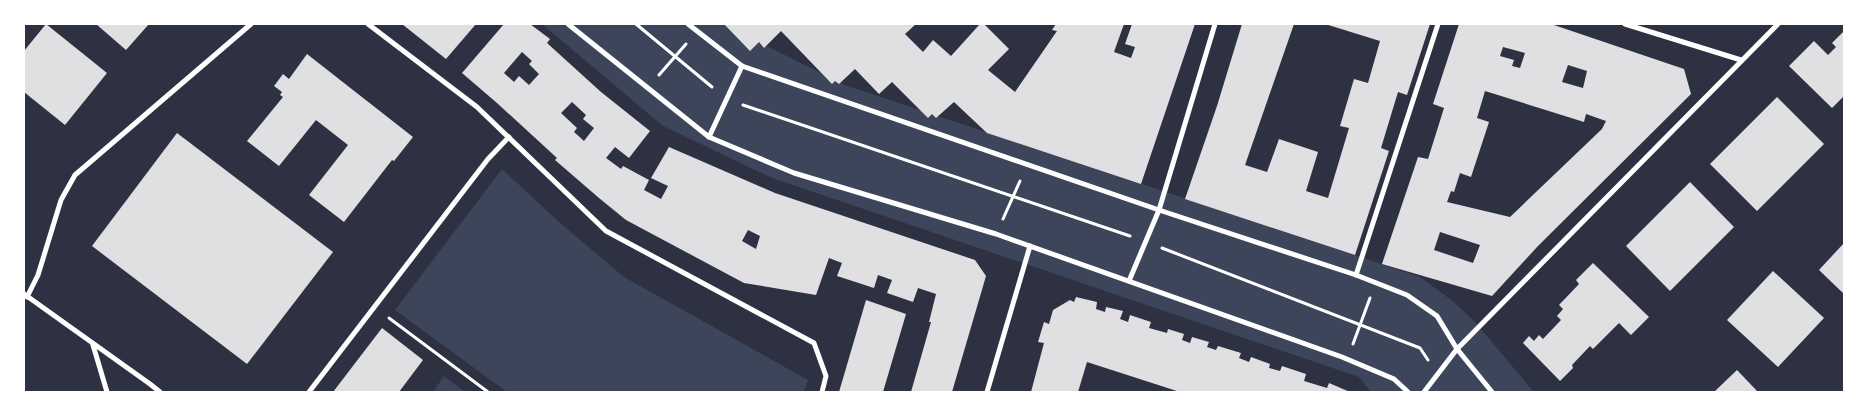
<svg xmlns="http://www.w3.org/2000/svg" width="1868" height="416" viewBox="0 0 1868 416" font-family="Quicksand,sans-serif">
<rect width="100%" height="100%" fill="#2d3142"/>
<g fill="#3c4559">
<polygon points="542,24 733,24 759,42 845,85 1420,277 1454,302 1475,322 1534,392 1371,392 1359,377 772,178 663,126"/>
<polygon points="502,169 559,222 624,277 808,380 804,392 507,392 395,310"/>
<polygon points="444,376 465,392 433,392"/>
</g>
<g fill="#e0e0e3" fill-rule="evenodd">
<polygon points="46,24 107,73 65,125 24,92 24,51"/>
<polygon points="96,24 149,24 126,50"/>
<polygon points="402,24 476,24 446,59"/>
<path d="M504,24H530L550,39L547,43L601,92L650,131L629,158L615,147L606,158L621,169L623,166L649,180L644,190L661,199L668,186L651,178L669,147L775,193L975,260L986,276L952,392H911L931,322H929L936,294L918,288L913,302L887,293L892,280L878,275L874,288L837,276L842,263L829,258L816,295L744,283L626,220L599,198L555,160L557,158L497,103L462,73ZM522,52L532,61L529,64L539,74L529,85L519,76L514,82L504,73ZM572,102L586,115L583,119L594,128L584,141L574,132L577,128L561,113ZM748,230L760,236L756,249L742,241Z"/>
<polygon points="724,24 916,24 905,34 923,52 933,40 951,56 980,24 984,24 1009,49 988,70 1015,92 1057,31 1052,30 1056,24 1124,24 1114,52 1131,58 1135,47 1125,44 1132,24 1195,24 1141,184 987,133 954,102 936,118 932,114 928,118 892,82 879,94 855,69 839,84 835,81 832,84 781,31 764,48 759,42 750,51"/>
<polygon points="1242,24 1294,24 1245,165 1267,172 1279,139 1318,152 1306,191 1328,198 1349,128 1340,126 1354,79 1368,83 1380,41 1325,24 1430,24 1407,95 1398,92 1381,148 1389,151 1355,255 1185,199 1217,106"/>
<path d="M1459,24H1551L1684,69L1691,94L1538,246L1492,296L1382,264L1418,157L1428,159L1444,108L1433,104ZM1503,47L1525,53L1520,68L1512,66L1514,60L1500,56ZM1568,65L1587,71L1583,88L1562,82ZM1485,91L1584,122L1586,114L1606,121L1602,129L1510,217L1447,202L1451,191L1454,192L1460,173L1471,177L1489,122L1477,118ZM1440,232L1480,245L1473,263L1434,250Z"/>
<polygon points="1844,31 1844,96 1832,108 1789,66 1814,41 1828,55 1836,47 1832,43"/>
<polygon points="307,54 413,137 394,161 392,160 344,222 309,195 348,145 316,120 279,166 247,141 283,97 280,95 282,92 274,86 283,74 289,79"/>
<polygon points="1777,97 1824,144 1757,211 1710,164"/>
<polygon points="177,133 333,252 247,364 92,246"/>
<polygon points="1690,182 1734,227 1670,291 1626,246"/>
<polygon points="1844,243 1844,294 1819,270"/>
<polygon points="1593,263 1649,317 1631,335 1619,323 1593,349 1590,346 1572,365 1573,368 1560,381 1523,343 1529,336 1534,341 1539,335 1543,339 1561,320 1557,316 1563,309 1559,305 1579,284 1576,280"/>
<polygon points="1773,271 1824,318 1778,367 1727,320"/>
<polygon points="1076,297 1097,302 1096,309 1105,312 1106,307 1123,311 1120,319 1128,322 1130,315 1151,322 1149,328 1167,333 1168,329 1184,334 1182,340 1190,343 1192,337 1209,342 1207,347 1216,350 1218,346 1241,353 1239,358 1249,362 1251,357 1270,364 1269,368 1280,371 1282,366 1306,374 1304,381 1327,388 1329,383 1350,392 1180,392 1087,362 1078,392 1031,392 1044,343 1038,342 1044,322 1049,324 1053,310 1070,300 1074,302"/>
<polygon points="866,300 906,314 883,392 839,392"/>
<polygon points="382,328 423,360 399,392 333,392"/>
<polygon points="1737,370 1758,392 1714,392"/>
</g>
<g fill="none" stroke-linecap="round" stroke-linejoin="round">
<g stroke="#fff" stroke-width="3">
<polyline points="636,24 712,87"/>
<polyline points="659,75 686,44"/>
<polyline points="743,105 1130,236"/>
<polyline points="1003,219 1020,181"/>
<polyline points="1162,248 1420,348 1428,360"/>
<polyline points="389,318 488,392"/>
<polyline points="1353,344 1370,298"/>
</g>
<g stroke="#fff" stroke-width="5">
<polyline points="368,24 477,107 606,231 814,343 826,376 822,392"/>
<polyline points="568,24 709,137 794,173 996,234 1342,357 1394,379 1408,392"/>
<polyline points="688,24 742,66 1159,210 1356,275 1407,295 1437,316 1457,349 1492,392"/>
<polyline points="1625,24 1741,60"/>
<polyline points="709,137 742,66"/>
<polyline points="1356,275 1438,24"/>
<polyline points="1129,281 1159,210 1215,24"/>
<polyline points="24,294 150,384 160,392"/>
<polyline points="27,297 38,275 61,200 75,175 251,24"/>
<polyline points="93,345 107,392"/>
<polyline points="309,392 488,159 509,137"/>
<polyline points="987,392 1030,246"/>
<polyline points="1424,392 1457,349 1778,24"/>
</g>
</g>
<rect width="1868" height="416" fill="none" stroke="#ffffff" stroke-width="50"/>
</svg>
